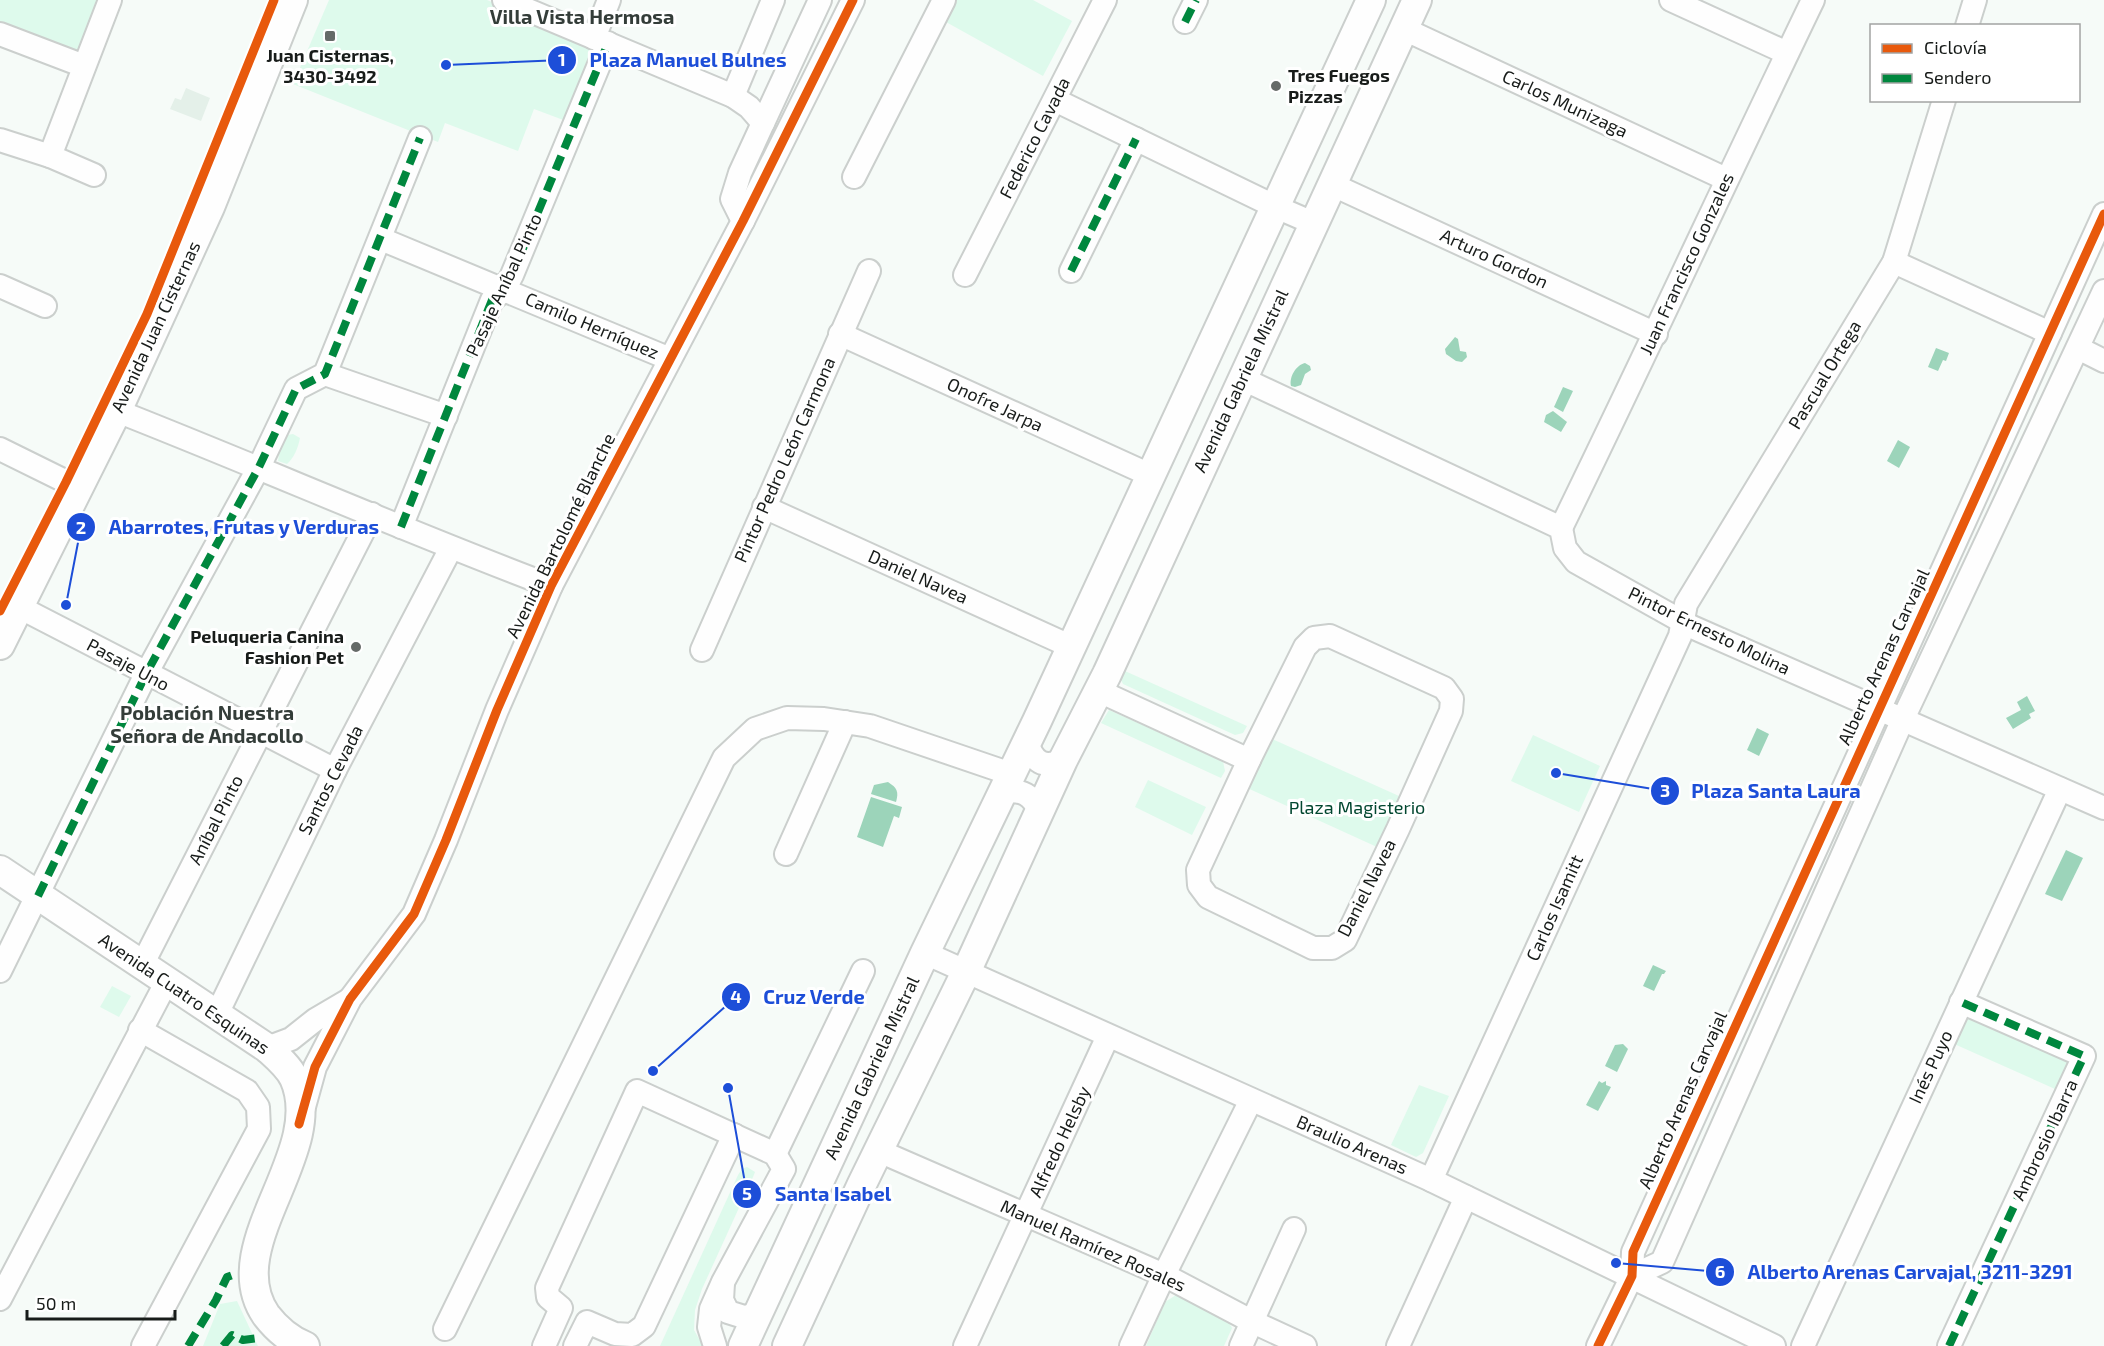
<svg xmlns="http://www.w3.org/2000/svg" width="2104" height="1346" viewBox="0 0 2104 1346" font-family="'Exo 2',sans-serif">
<rect width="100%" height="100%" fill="#f6fbf8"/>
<polygon fill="#e4f0e9" points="186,88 210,98 201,121 170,109 175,98 181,100"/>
<g fill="#defaec">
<polygon points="0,0 101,0 82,48 65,53 0,26"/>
<polygon points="329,0 487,0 598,46 566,121 534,109 518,151 445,123 438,142 293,84"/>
<polygon points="957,0 1033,0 1072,21 1043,76 946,22"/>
<path d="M293,434L300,438C298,448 294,458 287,464L278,461L279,454L287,435Z"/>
<polygon points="1125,671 1247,726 1243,733 1235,735 1123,684 1121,680"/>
<polygon points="1109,710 1223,761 1225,771 1221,778 1101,723"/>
<polygon points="1533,735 1600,766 1579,812 1511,781"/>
<polygon points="1268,737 1399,796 1377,847 1245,787"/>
<polygon points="1148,780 1206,807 1192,835 1135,807"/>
<polygon points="112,986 131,996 119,1017 100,1007"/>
<polygon points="1966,1012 2077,1062 2064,1093 1952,1043"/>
<polygon points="1419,1085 1449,1096 1423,1153 1416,1157 1391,1145"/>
<polygon points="747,1167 755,1172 753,1177 702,1289 695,1310 694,1330 703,1346 660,1346 738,1175 742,1169"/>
<polygon points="1176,1295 1226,1318 1232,1328 1224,1346 1146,1346 1165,1302"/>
<polygon points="237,1301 258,1346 203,1346 220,1304"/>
</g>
<g fill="#9cd4ba">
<polygon points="1455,337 1458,339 1460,351 1466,352 1467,357 1462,362 1456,361 1446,354 1445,349"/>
<polygon points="1936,348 1949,353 1946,361 1943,360 1938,371 1928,367"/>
<path d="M1305,363L1310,366L1311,370L1305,374L1301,385L1295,387L1291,386C1289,377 1296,365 1305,363Z"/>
<polygon points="1563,387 1573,391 1563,412 1554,407"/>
<polygon points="1553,411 1567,422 1561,432 1544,422 1546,415"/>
<polygon points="1898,440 1910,447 1899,468 1887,461"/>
<polygon points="2027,696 2035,711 2029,714 2031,718 2013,729 2006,718 2021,710 2017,702"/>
<polygon points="1757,728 1769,734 1759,756 1747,750"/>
<path d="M888,782C897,788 899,791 896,802L871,794L874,785Z"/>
<polygon points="871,797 902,807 899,818 894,816 883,847 857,837"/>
<polygon points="2066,850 2083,858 2062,901 2045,894"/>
<polygon points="1653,965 1666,971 1664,974 1662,974 1654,991 1643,986"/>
<polygon points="1623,1044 1628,1049 1617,1072 1605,1066 1615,1045"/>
<polygon points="1599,1081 1602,1083 1606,1081 1606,1085 1611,1087 1598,1111 1586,1105"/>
</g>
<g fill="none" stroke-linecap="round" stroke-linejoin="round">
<g stroke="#cbcfcd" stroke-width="26">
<g id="minor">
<polyline points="504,0 733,96 749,107 763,123 740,173 732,199 743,221"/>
<polyline points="1671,0 1787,53"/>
<polyline points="1185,22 1196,0"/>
<polyline points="1967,26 1975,0"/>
<polyline points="1404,29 1726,179"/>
<polyline points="0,34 84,66"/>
<polyline points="594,38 609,0"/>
<polyline points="733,96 773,0"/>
<polyline points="1055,100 1276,207 1313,223"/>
<polyline points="763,123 820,0"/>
<polyline points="0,140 50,156 94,175"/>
<polyline points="50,156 110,0"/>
<polyline points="854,177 944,0"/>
<polyline points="1333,185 1656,334"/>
<polyline points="381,239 670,359"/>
<polyline points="1894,262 2050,333"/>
<polyline points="1071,271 1136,139"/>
<polyline points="965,275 1105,0"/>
<polyline points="0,286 45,306"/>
<polyline points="840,334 1150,475"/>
<polyline points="2078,348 2104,361"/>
<polyline points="325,374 446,416"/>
<polyline points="1243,379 1561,528 1565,548 1576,562 1692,627 2104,808"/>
<path d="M117,411C262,468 405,531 551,586"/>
<polyline points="0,449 79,488"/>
<polyline points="764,507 1072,647"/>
<polyline points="401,527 492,300 504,290 512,275 608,43"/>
<path d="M1561,528C1647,352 1728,176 1813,0"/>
<polyline points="19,607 335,770"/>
<polygon points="1330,636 1444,688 1452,699 1451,711 1398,829 1345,940 1332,948 1313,948 1208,897 1199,885 1198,870 1249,760 1305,647 1314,638"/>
<polyline points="702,650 869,271"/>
<polyline points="1099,691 1249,760"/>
<path d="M1027,743C1034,762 1043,769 1063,760"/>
<path d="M1003,792C1021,789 1032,794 1039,811"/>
<polyline points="786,854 845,722"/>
<polyline points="925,953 1431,1180 1774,1346"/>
<polyline points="142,965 372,514"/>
<polyline points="0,971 146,674 259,467 296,389 325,374 420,138"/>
<polyline points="217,1014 335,770 451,548"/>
<polyline points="140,1030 247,1091 258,1107 259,1129 143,1346"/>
<polyline points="267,1048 291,1039 315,1020 349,1000"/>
<polyline points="302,1114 315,1067 350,999 414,914 446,840 497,710 551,586 743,221 853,0"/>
<polyline points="879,1151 1164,1275 1253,1322 1305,1346"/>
<polyline points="775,1154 863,971"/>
<polyline points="1431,1180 1680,636 1686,604 1894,262 1944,100"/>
<polyline points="1632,1276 1662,1262 1903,719 2104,291"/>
<polyline points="723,1283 722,1300 728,1312 744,1317 759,1314"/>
<polyline points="0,1299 167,981"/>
<polyline points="445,1329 724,758 755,729 787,718 824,719 870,726 1011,774"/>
<polyline points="544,1346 561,1308 548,1297 547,1288 637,1091 775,1154 784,1169 723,1282 711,1309 709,1327 715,1346"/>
<polyline points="575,1346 587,1322 615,1334 632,1335 644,1326 734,1135"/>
<polyline points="965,1346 1108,1036"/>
<polyline points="1131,1346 1164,1275 1251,1100"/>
<polyline points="1241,1346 1294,1229"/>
<polyline points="1398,1346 1466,1197"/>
<polyline points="1598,1346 1632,1276 1633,1252 2104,214"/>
<polyline points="1803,1346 2060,789"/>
<polyline points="1949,1346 2084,1056 1961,1002"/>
</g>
</g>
<g stroke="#cbcfcd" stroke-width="32">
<g id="major">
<polyline points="0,645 117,411 210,207 293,0"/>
<path d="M0,870L267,1048C277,1057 288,1066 294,1078C328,1153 218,1245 266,1315C276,1328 290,1340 305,1346"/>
<polyline points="743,1346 925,953 1037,721 1371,0"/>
<polyline points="787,1346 862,1184 967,970 1063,760 1107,674 1417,0"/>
</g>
</g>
<use href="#minor" stroke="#fefefe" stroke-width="22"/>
<use href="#major" stroke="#fefefe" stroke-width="28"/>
<g stroke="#00873e" stroke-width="8" stroke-dasharray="15 8" stroke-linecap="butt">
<polyline points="1185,22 1196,0"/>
<polyline points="1071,271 1136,139"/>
<polyline points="401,527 492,300 504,290 512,275 608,43"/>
<polyline points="38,896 146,674 259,467 296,389 325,374 420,138"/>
<polyline points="188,1346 216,1300 227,1277 238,1273"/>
<polyline points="223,1346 232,1335 243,1340 258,1338"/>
<polyline points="1949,1346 2084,1056 1961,1002"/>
</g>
<g stroke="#fff" stroke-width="13">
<g id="cycleway">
<polyline points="0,611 66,482 147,314 274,0"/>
<polyline points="299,1124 315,1067 350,999 414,914 446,840 497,710 551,586 743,221 853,0"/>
<polyline points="1598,1346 1632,1276 1633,1252 2104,214"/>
</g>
</g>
<use href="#cycleway" stroke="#e8590c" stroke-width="9"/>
</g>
<g fill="#666a68" stroke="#fff" stroke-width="2">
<rect x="324" y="30" width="12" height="12" rx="3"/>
<circle cx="1276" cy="86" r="6"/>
<circle cx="356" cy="647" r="6"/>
</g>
<g text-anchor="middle" stroke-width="6" stroke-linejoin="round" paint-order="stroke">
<g font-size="18" font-weight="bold" fill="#181c1a" stroke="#fff">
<text x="330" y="62">Juan Cisternas,<tspan x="330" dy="21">3430-3492</tspan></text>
<text x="1288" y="82" text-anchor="start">Tres Fuegos<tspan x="1288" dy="21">Pizzas</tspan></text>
<text x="344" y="643" text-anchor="end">Peluqueria Canina<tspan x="344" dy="21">Fashion Pet</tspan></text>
</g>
<g font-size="18" fill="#181c1a" stroke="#fff">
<text transform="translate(1565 104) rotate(25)" y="6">Carlos Munizaga</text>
<text transform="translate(1035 138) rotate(-63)" y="6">Federico Cavada</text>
<text transform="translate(1494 259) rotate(25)" y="6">Arturo Gordon</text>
<text transform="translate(1687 264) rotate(-65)" y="6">Juan Francisco Gonzales</text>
<text transform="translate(504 285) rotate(-65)" y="6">Pasaje Aníbal Pinto</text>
<text transform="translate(592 326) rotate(23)" y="6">Camilo Herníquez</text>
<text transform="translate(156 327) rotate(-65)" y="6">Avenida Juan Cisternas</text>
<text transform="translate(1825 375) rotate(-59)" y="6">Pascual Ortega</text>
<text transform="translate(1241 381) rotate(-65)" y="6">Avenida Gabriela Mistral</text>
<text transform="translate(995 405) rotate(25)" y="6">Onofre Jarpa</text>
<text transform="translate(785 460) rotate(-66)" y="6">Pintor Pedro León Carmona</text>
<text transform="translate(561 536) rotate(-64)" y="6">Avenida Bartolomé Blanche</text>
<text transform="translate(918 577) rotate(24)" y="6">Daniel Navea</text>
<text transform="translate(1709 631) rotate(26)" y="6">Pintor Ernesto Molina</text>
<text transform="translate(1884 657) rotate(-65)" y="6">Alberto Arenas Carvajal</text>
<text transform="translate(128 665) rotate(28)" y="6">Pasaje Uno</text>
<text transform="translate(331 780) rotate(-63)" y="6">Santos Cevada</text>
<text transform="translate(216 820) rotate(-63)" y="6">Aníbal Pinto</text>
<text transform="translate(1367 888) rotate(-63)" y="6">Daniel Navea</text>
<text transform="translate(1555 908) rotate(-66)" y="6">Carlos Isamitt</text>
<text transform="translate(184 994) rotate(34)" y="6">Avenida Cuatro Esquinas</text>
<text transform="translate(1931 1067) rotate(-65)" y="6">Inés Puyo</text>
<text transform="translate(872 1068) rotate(-65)" y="6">Avenida Gabriela Mistral</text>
<text transform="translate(1683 1100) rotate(-66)" y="6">Alberto Arenas Carvajal</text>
<text transform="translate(2045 1140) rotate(-65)" y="6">Ambrosio Ibarra</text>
<text transform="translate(1060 1142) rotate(-65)" y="6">Alfredo Helsby</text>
<text transform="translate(1352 1145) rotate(24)" y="6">Braulio Arenas</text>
<text transform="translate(1093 1246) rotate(24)" y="6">Manuel Ramírez Rosales</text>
</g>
<g font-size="18" fill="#024730" stroke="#fff">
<text x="1357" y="814">Plaza Magisterio</text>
</g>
<g font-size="20" font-weight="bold" fill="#343d39" stroke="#fff">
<text x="582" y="24">Villa Vista Hermosa</text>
<text x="207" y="720">Población Nuestra<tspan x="207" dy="23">Señora de Andacollo</tspan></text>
</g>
</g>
<path fill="none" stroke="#1d4ed8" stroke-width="2" d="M446 65L562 60M66 605L81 527M1556 773L1665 791M653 1071L736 997M728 1088L747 1194M1616 1263L1720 1272"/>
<g fill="#1d4ed8" stroke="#fff" stroke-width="2">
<circle cx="446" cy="65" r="6"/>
<circle cx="66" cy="605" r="6"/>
<circle cx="1556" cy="773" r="6"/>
<circle cx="653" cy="1071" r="6"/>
<circle cx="728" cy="1088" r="6"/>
<circle cx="1616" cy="1263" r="6"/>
<circle cx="562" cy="60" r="15"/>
<circle cx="81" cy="527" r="15"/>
<circle cx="1665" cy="791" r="15"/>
<circle cx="736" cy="997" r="15"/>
<circle cx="747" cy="1194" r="15"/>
<circle cx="1720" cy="1272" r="15"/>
</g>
<g font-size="18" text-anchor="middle" font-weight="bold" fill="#fff">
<text x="562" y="66">1</text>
<text x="81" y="534">2</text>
<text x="1665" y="797">3</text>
<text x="736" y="1003">4</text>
<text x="747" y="1200">5</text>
<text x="1720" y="1278">6</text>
</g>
<g font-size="20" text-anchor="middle" font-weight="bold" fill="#1d4ed8" stroke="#fff" stroke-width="6" stroke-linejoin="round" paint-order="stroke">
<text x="688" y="67">Plaza Manuel Bulnes</text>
<text x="244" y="534">Abarrotes, Frutas y Verduras</text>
<text x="1776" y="798">Plaza Santa Laura</text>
<text x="814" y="1004">Cruz Verde</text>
<text x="833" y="1201">Santa Isabel</text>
<text x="1910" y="1279">Alberto Arenas Carvajal, 3211-3291</text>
</g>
<rect x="1870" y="24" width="210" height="78" fill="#ffffff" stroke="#a3a4a3" stroke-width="1.5"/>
<rect x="1882" y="44" width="30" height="9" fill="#e8590c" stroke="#a3a4a3" stroke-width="1.5"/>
<text x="1924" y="54" font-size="18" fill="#181c1a">Ciclovía</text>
<rect x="1882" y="74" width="30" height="9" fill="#00873e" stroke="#a3a4a3" stroke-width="1.5"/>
<text x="1924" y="84" font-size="18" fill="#181c1a">Sendero</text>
<path d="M27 1310v9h148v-9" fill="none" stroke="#181c1a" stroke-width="3"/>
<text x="36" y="1310" font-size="18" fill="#181c1a" stroke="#ffffff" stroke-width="4.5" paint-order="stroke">50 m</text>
</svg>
